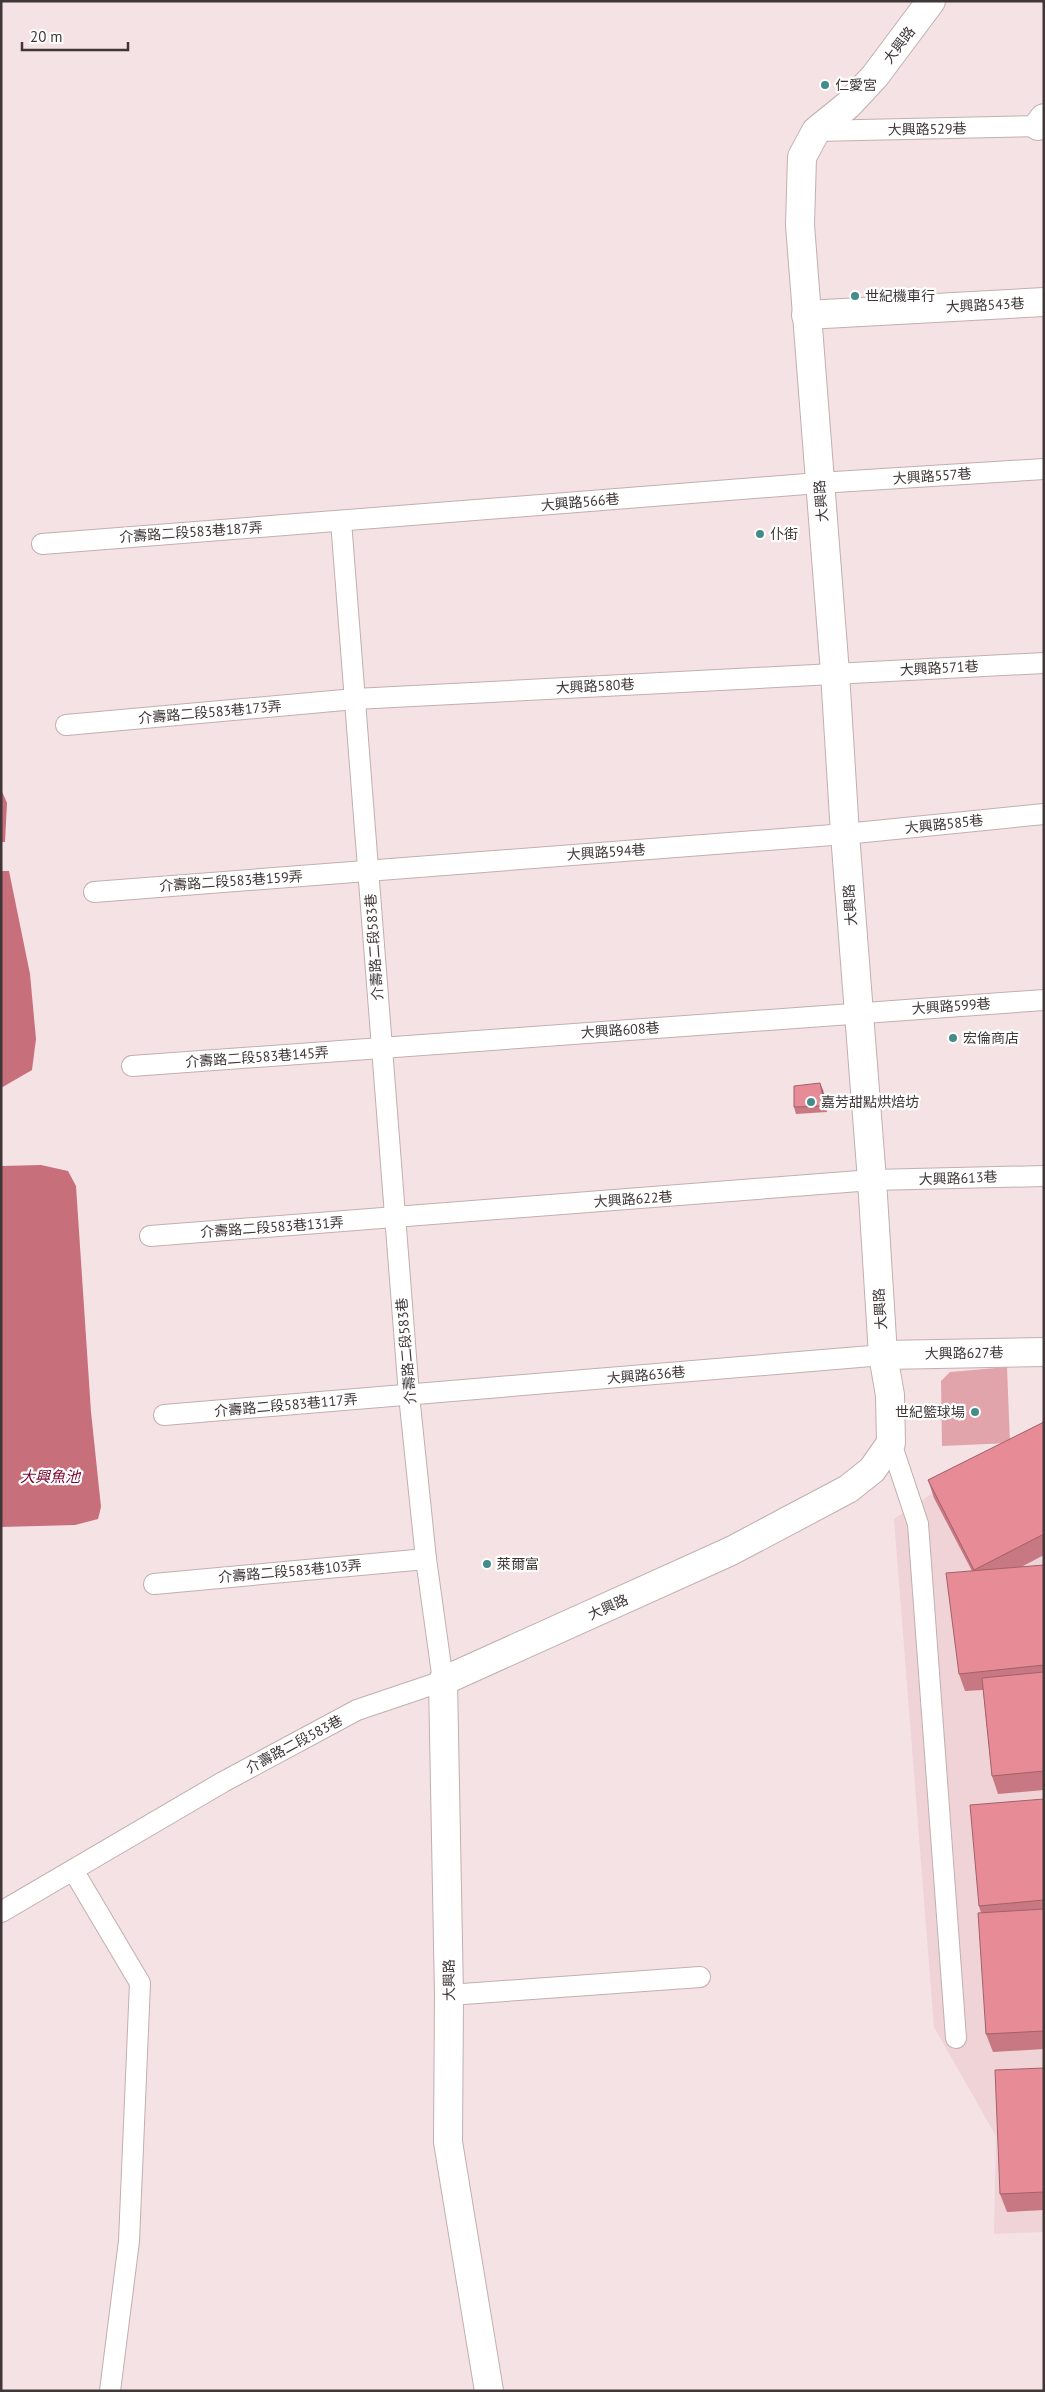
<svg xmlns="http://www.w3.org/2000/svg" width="1045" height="2392" viewBox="0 0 1045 2392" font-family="'PT Sans','Noto Sans TC',sans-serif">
<rect width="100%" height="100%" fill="#f5e2e4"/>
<polygon fill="#efd3d6" points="1044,1441 1044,2232 994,2234 996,2136 934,2027 894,1519 934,1492"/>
<polygon fill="#e2a4ab" points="1007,1367 1010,1443 942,1446 941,1381 950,1372"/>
<g fill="#c86f7c">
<polygon points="1,789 7,803 5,842 1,842"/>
<polygon points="1,871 9,871 30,974 36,1039 32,1070 1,1088"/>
<polygon points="41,1165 68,1171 76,1186 91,1412 101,1507 98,1519 75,1525 1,1527 1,1166"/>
</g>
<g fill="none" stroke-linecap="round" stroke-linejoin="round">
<g stroke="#c1afb1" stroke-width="22">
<g id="lane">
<polyline points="816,131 1044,126"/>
<polyline points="42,544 819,483 1044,469"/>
<polyline points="66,725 355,699 1044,663"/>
<polyline points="94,892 845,834 1044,814"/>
<polyline points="132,1066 1044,1000"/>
<polyline points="150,1236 872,1180 1044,1176"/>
<polyline points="164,1415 883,1355"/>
<polyline points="891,1443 918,1524 956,2038"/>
<polyline points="154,1584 426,1559"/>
<polyline points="73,1870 140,1983 129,2241 110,2391"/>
<polyline points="1,1912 223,1782 357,1710 443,1681 426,1559 409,1395 341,521"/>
<polyline points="449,1995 700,1977"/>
</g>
</g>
<g stroke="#c1afb1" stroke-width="30">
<g id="street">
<polyline points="1038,126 1044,118"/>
<polyline points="806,315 1044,302"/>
<polyline points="883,1355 1044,1352"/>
</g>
</g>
<g stroke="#c1afb1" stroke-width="30">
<polyline id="secondary" points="489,2391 448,2142 449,1995 443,1681 731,1551 848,1489 872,1470 891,1443 890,1395 883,1355 872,1180 845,834 835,673 800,225 802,157 816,131 848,105 875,76 931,1"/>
</g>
<use href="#lane" stroke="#fff" stroke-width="20"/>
<use href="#street" stroke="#fff" stroke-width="28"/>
<use href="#secondary" stroke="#fff" stroke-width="28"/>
</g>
<g fill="#c77882">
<polygon points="823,1090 827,1112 796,1114 794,1107"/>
<polygon points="1044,1422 1044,1555 1021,1567 1044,1565 1044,1790 998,1794 992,1776 983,1690 965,1691 959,1674 972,1571 934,1498 928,1480"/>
<polygon points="1044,1799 1044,2049 993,2052 986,2034 981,1913 979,1906"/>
<polygon points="1044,2068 1044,2210 1007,2212 1000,2194"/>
</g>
<polygon fill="#a2616a" points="820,1083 823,1090 827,1112 825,1106"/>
<g fill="#e78b97" stroke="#a2616a">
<polygon points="820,1083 825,1106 794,1107 794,1086"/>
<polygon points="1044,1422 1044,1534 974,1570 928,1480"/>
<polygon points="1044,1565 1044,1665 959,1674 946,1573"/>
<polygon points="1044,1672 1044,1771 992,1776 982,1678"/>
<polygon points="1044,1799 1044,1900 979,1906 970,1805"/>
<polygon points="1044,1909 1044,2031 986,2034 978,1913"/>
<polygon points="1044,2068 1044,2192 1000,2194 995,2070"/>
</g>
<g fill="#448c89" stroke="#fff" stroke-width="2">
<circle cx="825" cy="85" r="5"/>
<circle cx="855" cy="296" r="5"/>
<circle cx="760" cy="534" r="5"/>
<circle cx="953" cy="1038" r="5"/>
<circle cx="811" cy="1102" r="5"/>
<circle cx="975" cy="1412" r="5"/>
<circle cx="487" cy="1564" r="5"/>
</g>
<g text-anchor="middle" stroke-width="4.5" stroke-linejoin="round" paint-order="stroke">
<g font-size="14" fill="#3e3637" stroke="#fff">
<text transform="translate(899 45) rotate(-53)" y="5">大興路</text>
<text transform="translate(927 129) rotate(-1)" y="5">大興路529巷</text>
<text transform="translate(985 305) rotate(-3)" y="5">大興路543巷</text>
<text transform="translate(932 476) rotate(-4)" y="5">大興路557巷</text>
<text transform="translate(821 501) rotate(-95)" y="5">大興路</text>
<text transform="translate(580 502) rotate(-5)" y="5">大興路566巷</text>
<text transform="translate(191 532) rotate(-4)" y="5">介壽路二段583巷187弄</text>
<text transform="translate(939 668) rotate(-3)" y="5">大興路571巷</text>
<text transform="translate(595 686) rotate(-3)" y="5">大興路580巷</text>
<text transform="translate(210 712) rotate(-5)" y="5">介壽路二段583巷173弄</text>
<text transform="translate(944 824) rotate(-6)" y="5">大興路585巷</text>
<text transform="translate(606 852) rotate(-4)" y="5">大興路594巷</text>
<text transform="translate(231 881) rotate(-4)" y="5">介壽路二段583巷159弄</text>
<text transform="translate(850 905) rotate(-94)" y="5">大興路</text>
<text transform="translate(374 947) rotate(-94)" y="5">介壽路二段583巷</text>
<text transform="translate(951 1006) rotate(-4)" y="5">大興路599巷</text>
<text transform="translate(620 1030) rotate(-4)" y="5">大興路608巷</text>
<text transform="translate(257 1057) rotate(-4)" y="5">介壽路二段583巷145弄</text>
<text transform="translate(958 1178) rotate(-2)" y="5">大興路613巷</text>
<text transform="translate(633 1199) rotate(-4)" y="5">大興路622巷</text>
<text transform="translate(272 1227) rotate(-4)" y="5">介壽路二段583巷131弄</text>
<text transform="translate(880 1309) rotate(-94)" y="5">大興路</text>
<text transform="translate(406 1351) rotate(-95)" y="5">介壽路二段583巷</text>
<text transform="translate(964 1353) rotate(-1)" y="5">大興路627巷</text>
<text transform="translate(646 1375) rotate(-5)" y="5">大興路636巷</text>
<text transform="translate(286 1405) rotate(-5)" y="5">介壽路二段583巷117弄</text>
<text transform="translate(290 1571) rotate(-5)" y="5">介壽路二段583巷103弄</text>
<text transform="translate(608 1607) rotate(-24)" y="5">大興路</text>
<text transform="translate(294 1744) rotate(-28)" y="5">介壽路二段583巷</text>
<text transform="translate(449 1980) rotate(-91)" y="5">大興路</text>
</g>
<g font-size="14" fill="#3e3637" stroke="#fff" text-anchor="start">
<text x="835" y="90">仁愛宮</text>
<text x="865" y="301">世紀機車行</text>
<text x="770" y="539">仆街</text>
<text x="963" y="1043">宏倫商店</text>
<text x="821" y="1107">嘉芳甜點烘焙坊</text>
<text x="965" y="1417" text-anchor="end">世紀籃球場</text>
<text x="497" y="1569">萊爾富</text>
</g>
<g font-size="15" font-style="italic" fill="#77042b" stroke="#fff">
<text x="50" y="1482">大興魚池</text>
</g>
</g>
<rect width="1045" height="2392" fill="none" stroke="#3e3637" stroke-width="5"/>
<path d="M22 42v8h106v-8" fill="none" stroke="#3e3637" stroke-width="2.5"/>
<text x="30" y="42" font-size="15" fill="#3e3637" stroke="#ffffff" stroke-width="4" paint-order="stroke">20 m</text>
</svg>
